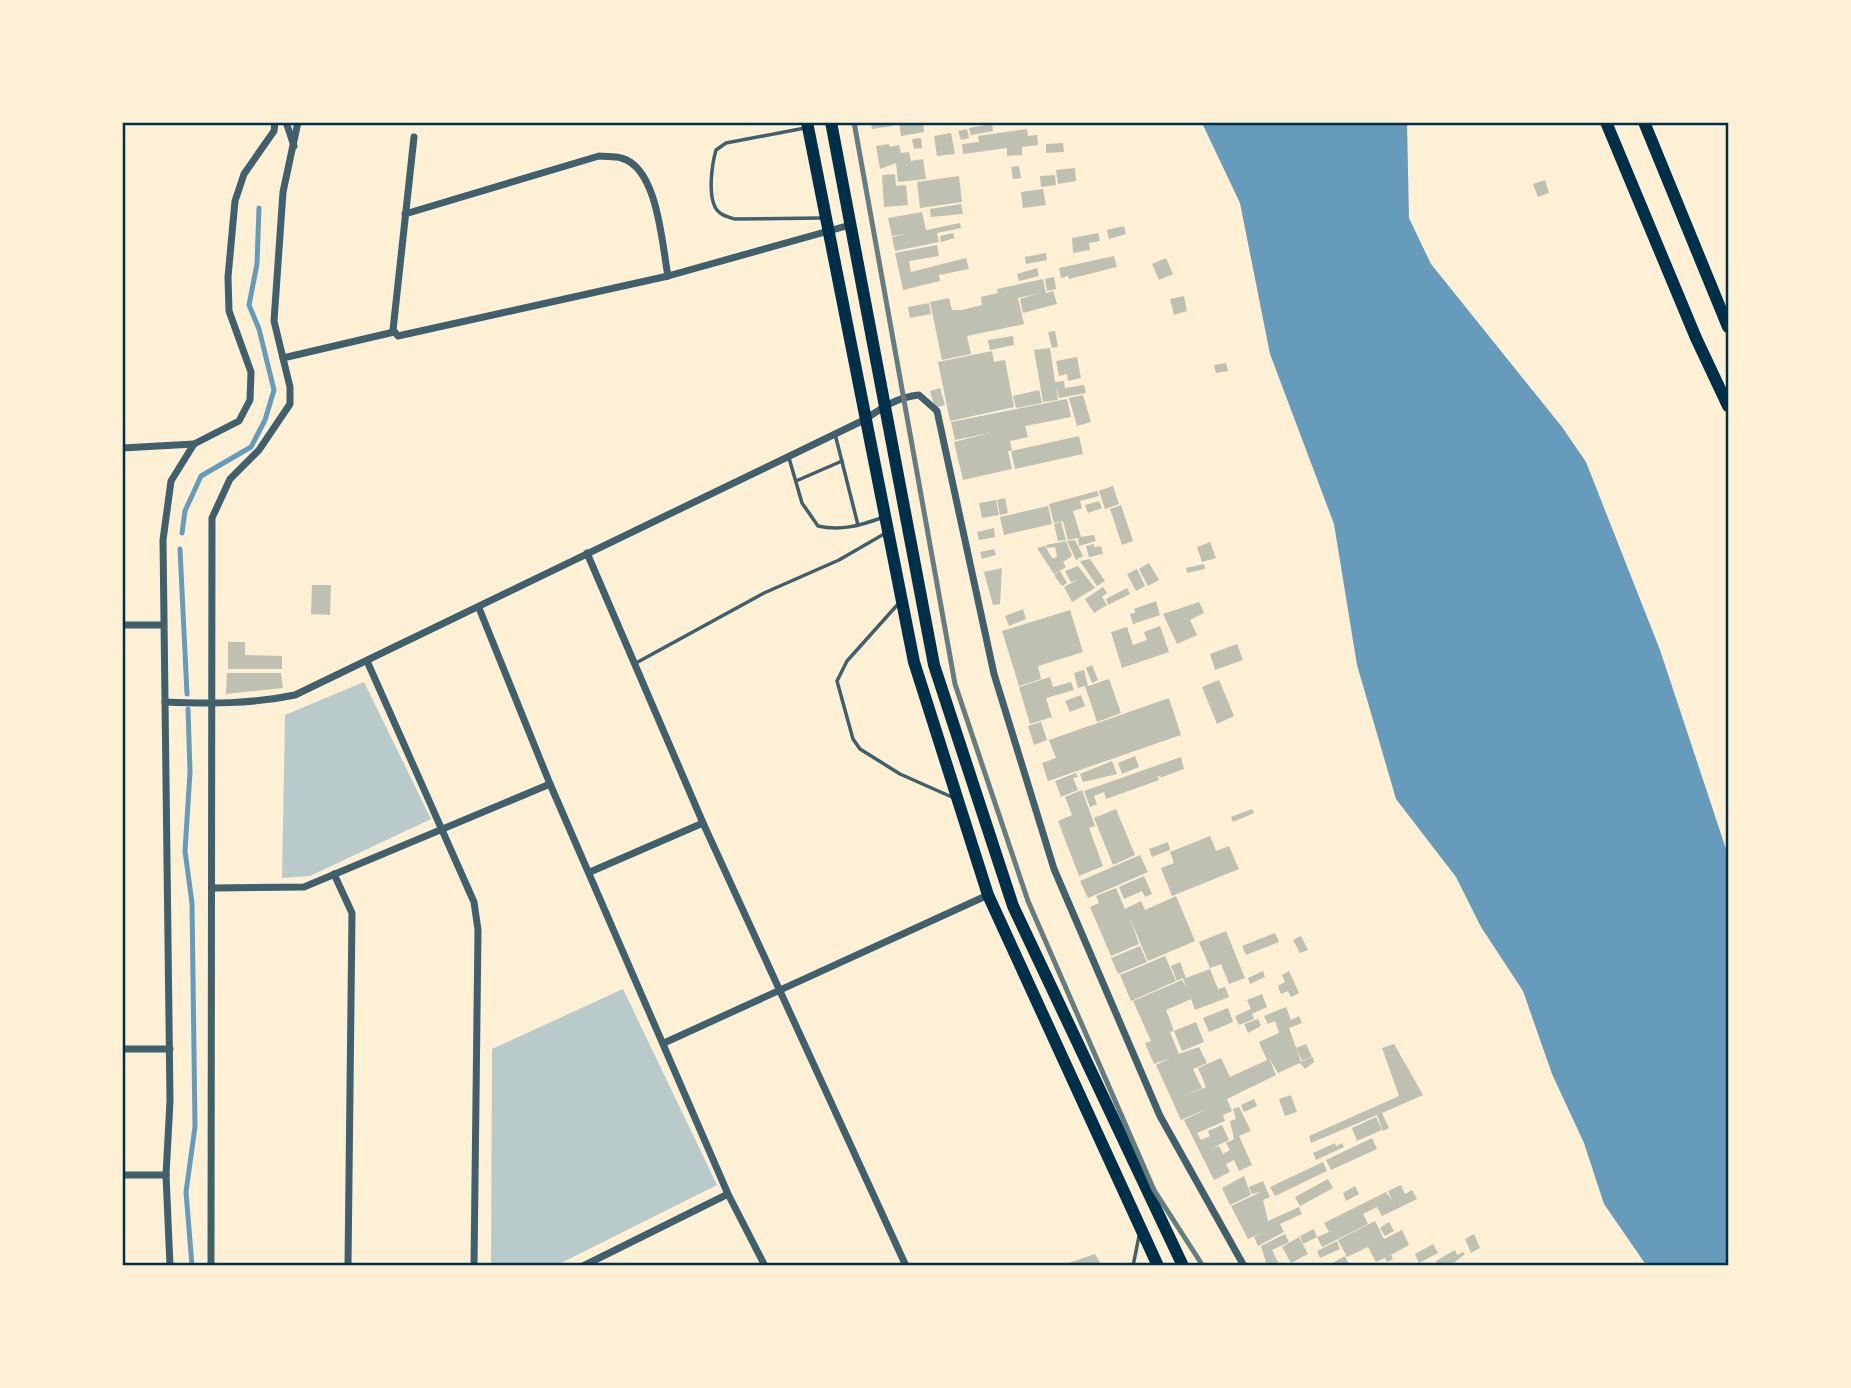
<svg xmlns="http://www.w3.org/2000/svg" width="1851" height="1388" viewBox="0 0 1851 1388" font-family="'Exo 2',sans-serif">
<rect width="100%" height="100%" fill="#fdf0d5"/>
<g fill="#b9caca">
<polygon points="364,682 431,819 310,876 282,878 285,715"/>
<polygon points="623,989 717,1185 557,1265 491,1265 492,1049"/>
</g>
<polygon fill="#669bbc" points="1202,123 1407,123 1409,218 1431,264 1562,427 1586,462 1660,650 1728,855 1728,1265 1647,1266 1644,1262 1604,1204 1584,1143 1552,1074 1523,991 1481,927 1456,877 1396,799 1357,665 1334,524 1270,354 1240,203"/>
<g fill="none" stroke-linecap="round" stroke-linejoin="round">
<g stroke="#669bbc" stroke-width="5">
<polyline points="182,533 185,511 201,476 251,447 265,420 274,390 259,329 249,305 257,264 259,208"/>
<polyline points="180,549 187,694"/>
<polyline points="188,709 190,772 185,851 192,903 195,1127 186,1192 192,1266"/>
</g>
</g>
<g fill="#bec0b2">
<polygon points="871,122 893,122 893,126 872,129"/>
<polygon points="899,122 923,122 924,132 901,136"/>
<polygon points="992,124 993,131 971,135 969,128"/>
<polygon points="967,129 969,138 961,140 958,131"/>
<polygon points="1027,129 1028,136 1037,135 1038,145 1022,147 1022,155 1007,156 1007,148 963,154 962,144 979,142 978,136"/>
<polygon points="951,133 955,154 937,156 934,136"/>
<polygon points="921,138 922,148 914,149 912,139"/>
<polygon points="1063,143 1064,152 1046,153 1046,144"/>
<polygon points="889,144 890,147 899,145 901,153 909,152 911,161 923,159 926,179 898,182 896,163 880,169 876,146"/>
<polygon points="1019,166 1021,178 1013,179 1011,167"/>
<polygon points="1075,168 1076,181 1058,184 1056,170"/>
<polygon points="895,174 896,186 906,185 908,205 884,207 882,175"/>
<polygon points="1055,175 1056,185 1041,187 1040,176"/>
<polygon points="959,176 962,202 920,208 917,182"/>
<polygon points="1545,180 1549,193 1538,197 1533,184"/>
<polygon points="1043,189 1046,205 1023,208 1021,192"/>
<polygon points="961,204 963,214 931,217 930,209"/>
<polygon points="922,212 926,230 960,223 961,228 937,233 939,242 895,251 892,237 906,234 892,236 888,218"/>
<polygon points="1124,226 1126,234 1109,239 1107,230"/>
<polygon points="953,233 955,238 941,242 940,236"/>
<polygon points="1098,233 1100,241 1089,243 1090,250 1073,253 1072,238"/>
<polygon points="937,245 939,256 909,261 911,272 966,258 969,269 939,275 940,281 903,290 895,253"/>
<polygon points="1046,253 1047,260 1026,264 1025,257"/>
<polygon points="1114,256 1117,267 1069,279 1068,276 1061,278 1059,268"/>
<polygon points="1166,258 1173,274 1159,280 1152,264"/>
<polygon points="1037,268 1039,276 1019,281 1017,274"/>
<polygon points="1054,277 1056,289 1047,291 1045,279"/>
<polygon points="1043,279 1046,293 1053,291 1057,304 1023,313 1020,299 1040,293 1018,298 1024,324 967,336 971,354 942,360 930,302 949,298 952,310 962,310 982,305 981,297 998,293 997,289"/>
<polygon points="1184,296 1187,311 1174,315 1170,299"/>
<polygon points="929,303 931,314 910,318 908,307"/>
<polygon points="1055,331 1058,347 1052,348 1048,332"/>
<polygon points="1013,336 1014,345 990,350 988,340"/>
<polygon points="1050,348 1055,382 1064,381 1065,388 1084,385 1086,393 1059,398 1056,386 1058,400 1043,402 1034,350"/>
<polygon points="992,351 994,362 1005,360 1014,407 950,421 938,362"/>
<polygon points="1077,357 1081,378 1068,381 1067,374 1059,376 1056,361"/>
<polygon points="1226,363 1228,371 1216,373 1214,365"/>
<polygon points="940,388 945,405 935,408 930,391"/>
<polygon points="1039,390 1042,403 1016,408 1013,396"/>
<polygon points="1083,395 1091,422 1077,426 1069,398"/>
<polygon points="1067,399 1071,417 1025,426 1028,437 1010,441 1012,450 1008,451 1012,469 963,480 954,442 990,433 955,440 951,422"/>
<polygon points="1079,436 1083,454 1015,469 1011,451"/>
<polygon points="1113,486 1119,504 1105,509 1099,491"/>
<polygon points="1097,491 1099,496 1080,501 1082,508 1073,511 1081,537 1094,535 1096,541 1079,546 1078,538 1068,540 1063,521 1054,523 1049,504"/>
<polygon points="1005,498 1008,513 1000,515 997,500"/>
<polygon points="996,500 999,515 982,518 979,503"/>
<polygon points="1099,501 1102,508 1088,513 1085,505"/>
<polygon points="1121,505 1133,541 1122,545 1110,509"/>
<polygon points="1048,506 1052,524 1004,535 1000,517"/>
<polygon points="1061,522 1066,540 1058,541 1054,524"/>
<polygon points="994,528 995,537 979,540 977,532"/>
<polygon points="1075,540 1083,556 1076,560 1067,541"/>
<polygon points="1066,541 1072,556 1063,562 1066,567 1054,574 1037,548 1045,546 1052,558 1055,558 1057,556 1055,547 1047,548 1046,545"/>
<polygon points="1210,542 1216,558 1202,562 1197,547"/>
<polygon points="1094,544 1094,547 1101,546 1103,554 1089,557 1086,546"/>
<polygon points="994,549 996,555 982,559 980,552"/>
<polygon points="1090,559 1105,581 1097,586 1080,561"/>
<polygon points="1149,563 1159,580 1148,586 1139,569"/>
<polygon points="1204,564 1205,569 1187,573 1186,568"/>
<polygon points="1078,566 1095,588 1072,602 1064,587 1079,579 1071,582 1065,571"/>
<polygon points="1002,568 1000,604 993,605 984,572"/>
<polygon points="1137,569 1145,586 1136,591 1127,574"/>
<polygon points="1060,571 1067,583 1062,586 1054,575"/>
<polygon points="312,585 331,585 330,615 311,614"/>
<polygon points="1103,587 1107,593 1102,597 1107,605 1094,613 1085,599"/>
<polygon points="1127,588 1130,594 1108,605 1106,599"/>
<polygon points="1156,601 1160,615 1133,624 1130,614 1135,613 1134,609"/>
<polygon points="1199,602 1204,613 1190,620 1197,635 1177,644 1163,614"/>
<polygon points="1023,609 1026,619 1009,626 1005,616"/>
<polygon points="1070,610 1083,652 1038,666 1041,679 1019,686 1002,631"/>
<polygon points="1160,626 1169,652 1122,668 1111,632 1127,627 1133,645 1147,640 1144,632"/>
<polygon points="228,642 245,642 245,655 282,656 282,669 228,669"/>
<polygon points="1237,644 1243,660 1215,670 1210,654"/>
<polygon points="1092,665 1098,680 1092,683 1086,668"/>
<polygon points="1084,670 1088,686 1109,679 1121,713 1097,722 1085,686 1078,688 1074,673"/>
<polygon points="227,673 281,673 283,688 226,694"/>
<polygon points="1050,677 1053,687 1071,682 1074,690 1046,698 1052,717 1030,724 1019,687"/>
<polygon points="1219,680 1234,716 1217,724 1202,687"/>
<polygon points="1081,695 1085,706 1070,712 1065,701"/>
<polygon points="1169,698 1181,735 1048,781 1042,763 1056,758 1049,740"/>
<polygon points="1041,722 1047,740 1034,745 1028,726"/>
<polygon points="1135,756 1139,767 1122,774 1118,763"/>
<polygon points="1181,757 1184,769 1162,777 1157,776 1159,780 1106,799 1104,792 1094,796 1097,804 1090,807 1084,791"/>
<polygon points="1112,761 1117,774 1083,782 1080,774"/>
<polygon points="1076,773 1078,777 1073,778 1078,790 1061,797 1055,781"/>
<polygon points="1082,790 1095,826 1089,828 1103,866 1079,876 1058,821 1072,815 1065,797"/>
<polygon points="1116,809 1135,855 1113,865 1094,818"/>
<polygon points="1252,809 1254,813 1233,822 1231,817"/>
<polygon points="1210,836 1216,851 1229,846 1239,869 1172,896 1161,868 1174,863 1170,852"/>
<polygon points="1168,842 1170,850 1152,857 1149,849"/>
<polygon points="1140,855 1148,872 1088,898 1080,881"/>
<polygon points="1144,876 1152,894 1145,897 1142,891 1124,899 1119,887"/>
<polygon points="1116,888 1125,909 1141,901 1145,910 1176,896 1195,941 1148,961 1129,916 1139,944 1111,956 1090,907 1099,903 1096,896"/>
<polygon points="1226,931 1245,978 1229,984 1221,964 1210,968 1199,942"/>
<polygon points="1275,933 1279,942 1246,955 1242,946"/>
<polygon points="1301,936 1308,950 1300,953 1293,940"/>
<polygon points="1140,946 1147,962 1118,974 1111,958"/>
<polygon points="1165,956 1176,981 1131,1001 1120,975"/>
<polygon points="1180,962 1186,978 1210,969 1218,989 1225,987 1229,997 1195,1010 1191,999 1166,1010 1174,1031 1170,1032 1179,1054 1199,1047 1207,1063 1193,1069 1202,1088 1183,1097 1206,1087 1198,1068 1221,1058 1230,1077 1267,1060 1259,1042 1279,1033 1275,1021 1268,1024 1264,1016 1286,1007 1291,1020 1299,1016 1302,1023 1289,1028 1301,1062 1313,1057 1314,1062 1305,1069 1300,1063 1278,1073 1269,1058 1276,1075 1227,1099 1232,1111 1223,1115 1225,1121 1197,1133 1201,1140 1210,1136 1208,1131 1222,1125 1229,1140 1210,1149 1219,1146 1223,1154 1230,1150 1226,1143 1234,1139 1230,1121 1236,1119 1233,1109 1239,1107 1251,1131 1239,1136 1252,1165 1239,1171 1234,1160 1226,1164 1230,1172 1214,1180 1184,1120 1213,1106 1181,1120 1156,1065 1170,1058 1154,1064 1145,1043 1151,1041 1133,1001 1182,980 1186,987 1183,978 1177,981 1171,966"/>
<polygon points="1263,971 1265,977 1250,984 1248,978"/>
<polygon points="1289,971 1299,993 1291,997 1288,991 1281,994 1278,986 1285,982 1282,975"/>
<polygon points="1262,994 1267,1007 1252,1014 1254,1019 1239,1025 1235,1016 1251,1009 1247,1000"/>
<polygon points="1228,1008 1233,1022 1209,1032 1203,1018"/>
<polygon points="1258,1019 1261,1026 1248,1033 1244,1024"/>
<polygon points="1196,1022 1204,1042 1182,1051 1174,1031"/>
<polygon points="1306,1044 1312,1057 1302,1061 1296,1048"/>
<polygon points="1394,1044 1423,1095 1382,1113 1389,1128 1383,1131 1377,1115 1311,1143 1309,1136 1399,1096 1382,1048"/>
<polygon points="1291,1095 1297,1112 1285,1116 1279,1099"/>
<polygon points="1254,1099 1257,1106 1244,1112 1241,1105"/>
<polygon points="1376,1117 1382,1130 1357,1141 1352,1128"/>
<polygon points="1372,1138 1377,1149 1331,1170 1326,1160"/>
<polygon points="1335,1143 1336,1146 1342,1143 1344,1147 1316,1160 1313,1153"/>
<polygon points="1323,1162 1327,1171 1275,1196 1270,1187"/>
<polygon points="1244,1176 1251,1195 1230,1205 1222,1188"/>
<polygon points="1328,1179 1333,1188 1300,1206 1295,1197"/>
<polygon points="1263,1181 1270,1197 1263,1200 1268,1221 1299,1207 1302,1214 1280,1224 1284,1232 1258,1246 1254,1237 1266,1231 1248,1239 1231,1206 1261,1192 1252,1194 1249,1187"/>
<polygon points="1401,1185 1405,1194 1412,1190 1417,1199 1382,1216 1377,1207 1363,1214 1368,1224 1322,1247 1317,1237 1329,1232 1324,1223 1386,1192 1392,1200 1388,1191"/>
<polygon points="1355,1186 1359,1194 1346,1201 1343,1193"/>
<polygon points="1375,1221 1384,1239 1402,1230 1409,1245 1391,1255 1393,1259 1387,1262 1385,1258 1376,1262 1368,1247 1347,1257 1338,1240"/>
<polygon points="1389,1222 1394,1231 1385,1236 1380,1228"/>
<polygon points="1314,1229 1317,1237 1303,1244 1300,1236"/>
<polygon points="1285,1234 1289,1242 1272,1250 1280,1266 1267,1266 1261,1246"/>
<polygon points="1474,1234 1480,1248 1471,1253 1465,1239"/>
<polygon points="1299,1237 1308,1254 1291,1263 1282,1247"/>
<polygon points="1337,1241 1340,1249 1320,1258 1317,1251"/>
<polygon points="1433,1244 1438,1253 1419,1263 1415,1254"/>
<polygon points="1455,1250 1457,1255 1463,1252 1465,1254 1450,1266 1438,1266 1436,1261"/>
<polygon points="1095,1254 1102,1266 1063,1266 1063,1265"/>
<polygon points="1345,1256 1350,1266 1327,1266"/>
</g>
<g fill="none" stroke-linecap="round" stroke-linejoin="round">
<g stroke="#3f606c" stroke-width="3.5">
<path d="M805,128L726,143L716,150C712,164 708,193 715,207C719,215 728,217 735,219L822,218"/>
<polyline points="835,434 858,525"/>
<path d="M789,458L802,503L818,526C840,531 859,526 881,518"/>
<polyline points="796,481 842,461"/>
<polyline points="899,603 847,661 837,681 853,739 860,749 900,774 954,798"/>
<polyline points="636,663 764,593 839,560 884,534"/>
<polyline points="1133,1266 1139,1236"/>
</g>
<g stroke="#3f606c" stroke-width="7">
<polyline points="286,122 294,146"/>
<polyline points="414,137 393,330 398,336 668,276 850,225"/>
<path d="M405,214L599,156C606,157 614,156 621,158C658,167 662,245 668,276"/>
<polyline points="283,358 394,332"/>
<polyline points="122,448 194,444"/>
<polyline points="587,553 703,823 906,1266"/>
<polyline points="479,608 550,784 728,1194 765,1266"/>
<polyline points="122,625 162,625"/>
<polyline points="367,661 474,902 478,930 474,1266"/>
<path d="M165,702C209,704 252,704 295,695L864,420C882,408 897,397 919,395L937,411L994,674L1054,869L1160,1116L1244,1266"/>
<polyline points="590,872 703,823"/>
<polyline points="334,874 352,913 348,1266"/>
<polyline points="213,888 304,887 550,784"/>
<polyline points="664,1043 988,895"/>
<polyline points="122,1049 170,1049"/>
<polyline points="122,1175 166,1175"/>
<polyline points="170,1266 166,1175 170,1101 163,540 171,481 194,444 239,421 250,400 251,372 229,311 228,277 235,201 244,174 274,131 275,122"/>
<polyline points="211,1266 212,518 230,479 259,450 290,404 290,387 274,321 283,192 298,122"/>
<polyline points="583,1266 728,1194"/>
</g>
<g stroke="#003049" stroke-width="12">
<polyline points="807,122 914,662 988,895 1158,1266"/>
<polyline points="831,122 934,665 1013,906 1183,1266"/>
<polyline points="1606,122 1696,338 1728,406"/>
<polyline points="1644,122 1728,327"/>
</g>
<polyline stroke="#657d81" stroke-width="5" points="854,122 955,684 1028,901 1154,1190 1203,1266"/>
</g>
<rect width="1851" height="1388" fill="none" stroke="#fdf0d5" stroke-width="248"/>
<rect x="124" y="124" width="1603" height="1140" fill="none" stroke="#003049" stroke-width="2.5"/>
</svg>
